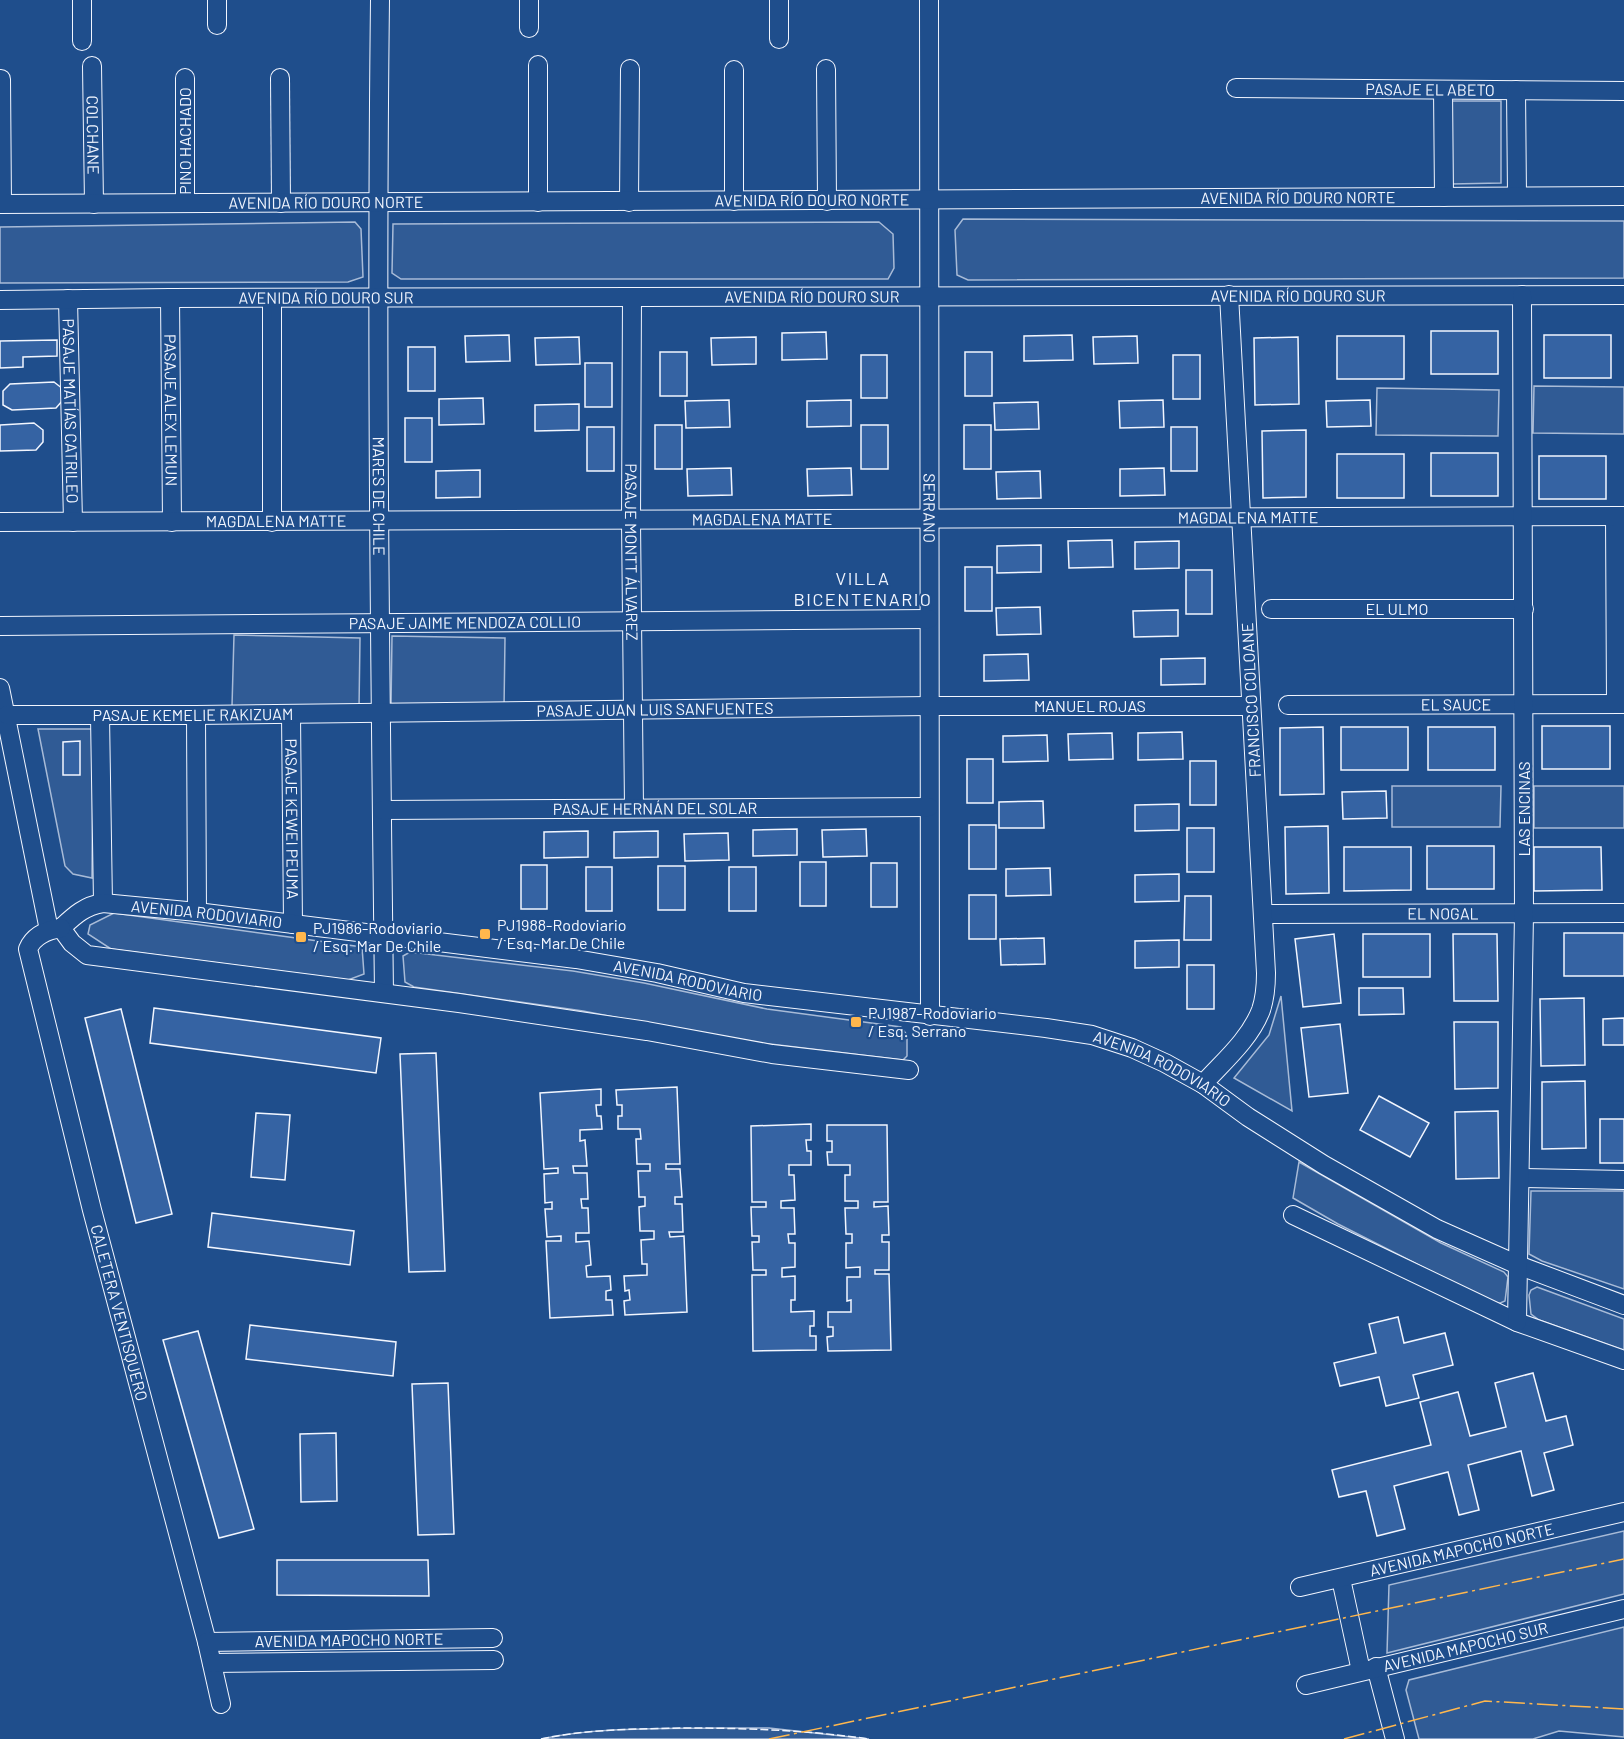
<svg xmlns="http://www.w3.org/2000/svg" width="1624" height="1739" viewBox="0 0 1624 1739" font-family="Barlow,sans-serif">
<rect width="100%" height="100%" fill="#1f4e8c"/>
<g fill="#305b95" stroke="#a8bbd7" stroke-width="1.5">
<polygon points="1451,101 1501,101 1501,183 1451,184"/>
<polygon points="963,219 1624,221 1624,278 968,280 957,275 955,230"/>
<polygon points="355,222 361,229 363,277 348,282 0,283 0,227"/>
<polygon points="879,222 893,234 894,268 888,279 401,279 392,273 393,224"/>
<polygon points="1534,386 1624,387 1624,434 1533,433"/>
<polygon points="1377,388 1499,390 1498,436 1376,435"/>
<polygon points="234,635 360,638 359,709 232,706"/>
<polygon points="392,636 505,638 504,709 391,707"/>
<polygon points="38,729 93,729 92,878 73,874 65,866"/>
<polygon points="1392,786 1501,786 1500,827 1392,827"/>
<rect x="1534" y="786" width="90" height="42"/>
<polygon points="114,913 362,947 364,974 348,980 111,949 88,934 90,925"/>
<polygon points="410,952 573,971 644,983 767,1009 901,1027 907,1035 907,1056 903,1060 728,1039 583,1011 414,987 405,982 403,956"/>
<polygon points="1281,996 1292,1111 1234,1078 1269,1035"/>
<polygon points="1299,1162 1441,1243 1504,1272 1508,1277 1505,1301 1498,1304 1486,1299 1338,1224 1293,1198"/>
<polygon points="1531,1191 1624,1191 1624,1289 1542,1261 1529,1254"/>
<polygon points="1537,1287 1624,1319 1624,1350 1539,1320 1531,1314 1529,1295 1531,1290"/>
<polygon points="1624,1531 1624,1594 1387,1653 1389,1585"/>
<polygon points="1624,1627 1624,1737 1559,1731 1533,1739 1419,1739 1406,1690 1409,1680"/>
<path d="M716,1728H769L869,1739H541C598,1727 658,1729 716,1728Z"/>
</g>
<g fill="#3563a3" stroke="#f2f6ff" stroke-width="1.5">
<rect x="1431" y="331" width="67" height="43"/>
<polygon points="826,332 827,359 782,360 782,333"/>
<polygon points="509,335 510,361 466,362 465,336"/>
<polygon points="1072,335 1073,360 1024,361 1024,336"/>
<rect x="1544" y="335" width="67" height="43"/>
<polygon points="1137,336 1138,363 1094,364 1093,337"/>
<rect x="1337" y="336" width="67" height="43"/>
<polygon points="579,337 580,364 536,365 535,338"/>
<polygon points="756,337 756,364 712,365 711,338"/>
<polygon points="1298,337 1299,404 1255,405 1254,338"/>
<polygon points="57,340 57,356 23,357 23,367 0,368 0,341"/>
<rect x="408" y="347" width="27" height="44"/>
<rect x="660" y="352" width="27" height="44"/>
<rect x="965" y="352" width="27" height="44"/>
<rect x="861" y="355" width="26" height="43"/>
<rect x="1173" y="355" width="27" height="44"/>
<rect x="585" y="363" width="27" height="44"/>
<polygon points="54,382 63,389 63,400 56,408 12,410 3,405 3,391 10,384"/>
<polygon points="483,398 484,424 439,425 439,399"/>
<polygon points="729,400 730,427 686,428 685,401"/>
<polygon points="851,400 851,426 807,427 807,401"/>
<polygon points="1163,400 1164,427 1120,428 1119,401"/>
<polygon points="1370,400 1371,426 1327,427 1326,401"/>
<polygon points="1038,402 1039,429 995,430 994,403"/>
<polygon points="579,404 579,430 535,431 535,405"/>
<rect x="405" y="418" width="27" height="44"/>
<polygon points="34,423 43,430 43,442 36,450 0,451 0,425"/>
<rect x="655" y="425" width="27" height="44"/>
<rect x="861" y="425" width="27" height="44"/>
<rect x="964" y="425" width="27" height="44"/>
<rect x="587" y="427" width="27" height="44"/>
<rect x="1171" y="427" width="26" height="44"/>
<polygon points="1306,430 1306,497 1263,498 1262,431"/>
<rect x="1431" y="453" width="67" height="43"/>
<rect x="1337" y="454" width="67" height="44"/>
<rect x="1539" y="456" width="67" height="43"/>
<polygon points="731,468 732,495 688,496 687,469"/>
<polygon points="851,468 852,495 808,496 807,469"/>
<polygon points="1164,468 1165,495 1120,496 1120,469"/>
<polygon points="480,470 480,497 436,498 436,471"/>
<polygon points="1040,471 1041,498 997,499 996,472"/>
<polygon points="1112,540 1113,567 1069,568 1068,541"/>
<polygon points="1179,541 1179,568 1135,569 1135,542"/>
<polygon points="1041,545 1041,572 997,573 997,546"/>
<rect x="965" y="567" width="27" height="44"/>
<rect x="1186" y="570" width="26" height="44"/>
<polygon points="1040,607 1041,634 997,635 996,608"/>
<polygon points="1178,610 1178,636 1134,637 1133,611"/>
<polygon points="1028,654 1029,680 984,681 984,655"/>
<polygon points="1205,658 1205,684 1161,685 1161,659"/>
<rect x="1542" y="726" width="68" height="43"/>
<polygon points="1323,727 1324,794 1280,795 1280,728"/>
<rect x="1341" y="727" width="67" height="43"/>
<rect x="1428" y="727" width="67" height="43"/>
<polygon points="1182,732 1183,759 1138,760 1138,733"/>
<polygon points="1112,733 1113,759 1069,760 1068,734"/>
<polygon points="1047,735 1048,761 1003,762 1003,736"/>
<polygon points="80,741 80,775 63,775 63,742"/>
<rect x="967" y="759" width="26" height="44"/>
<rect x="1190" y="761" width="26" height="44"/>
<polygon points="1386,791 1387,818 1343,819 1342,792"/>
<polygon points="1043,801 1044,828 999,828 999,802"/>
<polygon points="1179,804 1179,830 1135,831 1135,805"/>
<rect x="969" y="825" width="27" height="44"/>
<polygon points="1328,826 1329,893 1286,894 1285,827"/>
<rect x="1187" y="828" width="27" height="44"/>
<polygon points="797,829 797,855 753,856 753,830"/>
<polygon points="866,829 867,856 823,857 822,830"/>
<polygon points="588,831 588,857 544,858 544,832"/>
<polygon points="658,831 658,857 614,858 614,832"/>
<polygon points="728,833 729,860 685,861 684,834"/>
<rect x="1427" y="846" width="67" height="43"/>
<polygon points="1344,847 1411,847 1411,890 1344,891"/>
<polygon points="1534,847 1601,847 1602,890 1534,891"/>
<rect x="800" y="862" width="26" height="44"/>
<rect x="871" y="863" width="26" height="44"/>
<rect x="521" y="865" width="26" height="44"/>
<rect x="658" y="866" width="27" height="44"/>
<rect x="586" y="867" width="26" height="44"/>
<rect x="729" y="867" width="27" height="44"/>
<polygon points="1050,868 1051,895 1006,896 1006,869"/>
<polygon points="1179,874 1179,901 1135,902 1135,875"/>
<rect x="969" y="895" width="27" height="44"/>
<polygon points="1185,896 1211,896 1211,940 1184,940"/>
<rect x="1564" y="933" width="60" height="43"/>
<polygon points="1334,934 1341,1003 1303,1007 1295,939"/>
<rect x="1363" y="934" width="67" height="43"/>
<polygon points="1453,934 1497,934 1498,1001 1454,1001"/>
<polygon points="1044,938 1045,964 1001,965 1000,939"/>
<polygon points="1179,940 1179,967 1135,968 1135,941"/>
<rect x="1187" y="965" width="27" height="44"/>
<polygon points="1359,988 1403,988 1404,1014 1359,1015"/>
<polygon points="1584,998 1585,1065 1541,1066 1540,999"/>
<polygon points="154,1008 381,1038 376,1073 150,1043"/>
<polygon points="121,1009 172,1214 136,1223 85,1018"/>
<polygon points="1624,1018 1624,1045 1603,1045 1603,1019"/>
<polygon points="1454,1022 1498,1022 1498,1088 1455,1089"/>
<polygon points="1340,1024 1348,1093 1309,1097 1301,1028"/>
<polygon points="436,1053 445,1271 409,1272 400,1054"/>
<polygon points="1585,1081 1586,1148 1542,1149 1542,1082"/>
<polygon points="677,1087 680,1164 666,1164 666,1169 680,1169 682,1197 675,1197 675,1204 682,1204 683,1232 669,1232 670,1237 684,1236 687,1312 625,1315 624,1301 630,1300 629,1290 625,1291 624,1276 647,1275 647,1264 642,1264 641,1240 654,1239 654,1231 640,1231 639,1207 645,1206 645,1197 639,1197 638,1171 650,1171 650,1164 637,1164 636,1139 641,1139 640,1129 618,1129 618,1116 622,1116 622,1105 617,1105 616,1090"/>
<polygon points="601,1089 601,1105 596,1105 597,1116 601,1116 602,1129 580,1130 580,1141 585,1140 587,1166 573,1166 574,1173 587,1173 588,1199 581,1199 582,1208 588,1208 589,1233 576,1233 576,1242 589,1241 591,1265 586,1266 587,1277 610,1276 611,1290 606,1291 606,1300 612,1300 613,1315 550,1318 546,1241 561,1241 561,1236 547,1237 545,1209 552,1209 552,1202 545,1203 544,1174 558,1173 558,1168 544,1169 540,1093"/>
<polygon points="1379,1096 1429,1123 1410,1157 1360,1130"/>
<polygon points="1498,1111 1499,1178 1456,1179 1455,1112"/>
<polygon points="256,1113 290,1115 285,1180 251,1177"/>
<rect x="1600" y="1119" width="24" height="44"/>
<polygon points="811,1124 811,1140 806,1140 807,1151 811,1151 811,1165 789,1165 789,1175 794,1175 795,1200 781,1201 781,1208 794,1208 795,1234 788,1234 789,1243 795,1243 795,1267 782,1268 782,1277 795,1276 795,1300 791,1300 791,1312 814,1311 814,1326 810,1326 810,1336 816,1336 816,1350 753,1351 752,1275 766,1275 766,1270 753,1270 752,1242 759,1242 759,1236 752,1236 751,1207 766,1207 766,1202 752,1202 751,1126"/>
<polygon points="827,1125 887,1125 888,1202 874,1202 874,1207 888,1206 889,1235 882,1235 882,1242 889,1242 889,1270 875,1270 875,1274 889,1274 891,1350 828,1351 827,1337 833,1336 833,1327 828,1327 828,1312 851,1312 851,1300 847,1301 847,1277 860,1277 860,1267 846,1268 846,1243 852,1243 852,1234 846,1234 845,1208 858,1208 858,1201 845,1201 845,1175 850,1175 850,1165 828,1165 827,1152 832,1152 832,1141 827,1141"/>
<polygon points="212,1213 354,1231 350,1265 208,1247"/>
<polygon points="1398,1317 1404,1343 1445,1333 1453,1365 1413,1375 1419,1398 1386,1406 1379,1377 1340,1386 1334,1363 1376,1353 1369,1324"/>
<polygon points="250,1325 396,1342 393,1376 246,1359"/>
<polygon points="198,1331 254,1529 219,1538 163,1340"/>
<polygon points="1533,1373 1546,1421 1566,1416 1573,1445 1544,1453 1554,1490 1532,1496 1521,1451 1468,1465 1479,1510 1459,1515 1448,1472 1394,1486 1405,1529 1377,1536 1366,1491 1339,1497 1332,1470 1431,1445 1420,1402 1458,1392 1470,1436 1506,1427 1495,1383"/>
<polygon points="448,1383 454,1534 418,1535 412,1384"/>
<polygon points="336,1433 337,1501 301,1502 300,1434"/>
<polygon points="277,1560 428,1560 429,1596 277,1595"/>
</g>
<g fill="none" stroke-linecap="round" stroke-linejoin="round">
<g stroke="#f2f6ff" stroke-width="20">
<g id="minor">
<polyline points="217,0 217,25"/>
<path id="s1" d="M380,0C376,331 380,662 384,993"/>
<polyline points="529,0 529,28"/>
<polyline points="779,0 779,39"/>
<path id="s2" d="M929,0L930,1016"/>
<polyline points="82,41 82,0"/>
<polyline points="538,65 538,202"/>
<path id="s3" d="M92,66L94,204"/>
<polyline points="826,69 827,201"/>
<polyline points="734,70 734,201"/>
<polyline points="185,78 185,203"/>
<polyline points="280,78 281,203"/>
<polyline points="1,79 2,204"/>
<path id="s4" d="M1236,88L1624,91"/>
<polyline points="1443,90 1444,197"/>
<polyline points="1516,90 1517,196"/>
<polyline points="629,202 630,69"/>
<path id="s5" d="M0,204L1624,196"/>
<path id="s6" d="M632,297L631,521L634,808"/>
<path id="s7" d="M170,298L172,522"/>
<path id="s8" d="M68,299L73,522"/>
<polyline points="272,299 272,522"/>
<path id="s9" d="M0,300L170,298L1624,295"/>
<polyline points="1615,516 1616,704"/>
<path id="s10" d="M0,522L1624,516"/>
<path id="s11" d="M1271,609H1524"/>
<path id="s12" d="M0,626L929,619"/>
<polyline points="0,688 49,930"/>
<path id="s13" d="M1288,705L1624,704"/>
<path id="s14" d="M291,714L293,924"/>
<path id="s15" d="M7,715H196L929,706H1251"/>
<polyline points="196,715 197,912"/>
<polyline points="100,716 103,903"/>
<path id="s16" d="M382,810L929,807"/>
<path id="s17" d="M1263,914L1624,913"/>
<path id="s18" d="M61,928C74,916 84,906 103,903L197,912L576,959L657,973L744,993L1046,1028L1092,1035L1132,1048L1165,1063L1203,1084L1248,1117L1324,1165L1437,1229L1518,1265L1624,1305"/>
<polyline points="61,928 72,943 87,955 459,1003 647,1031 772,1054 909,1070"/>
<path id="s19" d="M61,928C47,930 34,935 28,949L92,1210L207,1642L221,1704"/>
<path d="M1203,1084C1223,1062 1250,1039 1261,1010C1265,998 1266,985 1266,973L1229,295"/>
<polyline points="1520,1178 1624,1180"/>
<polyline points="1293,1215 1517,1322 1624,1360"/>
<polyline points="1517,1322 1524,914 1522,295"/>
<polyline points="1341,1579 1361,1671"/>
<path id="s20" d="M1300,1587L1624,1512"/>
<path id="s21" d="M207,1642L493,1638"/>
<polyline points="212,1663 494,1660"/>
<polyline points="1376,1667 1395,1739"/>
<path id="s22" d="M1306,1685L1624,1609"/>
</g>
</g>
<use href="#minor" stroke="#1f4e8c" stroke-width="18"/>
<path stroke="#f2f6ff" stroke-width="1.5" stroke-dasharray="8 3" stroke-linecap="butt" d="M541,1739C587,1729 636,1729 682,1728C745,1728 806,1730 869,1739"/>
<g stroke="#ffb74d" stroke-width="1.5" stroke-dasharray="21 4.5 3 4.5" stroke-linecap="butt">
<polyline points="769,1739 1624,1559"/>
<polyline points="1344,1739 1485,1701 1624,1709"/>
</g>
</g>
<g fill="#ffb74d" stroke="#1f4e8c" stroke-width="2">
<rect x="479" y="928" width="12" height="12" rx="3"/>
<rect x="295" y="931" width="12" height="12" rx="3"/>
<rect x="850" y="1016" width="12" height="12" rx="3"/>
</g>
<g text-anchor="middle" stroke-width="4.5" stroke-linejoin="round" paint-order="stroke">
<g font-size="16" fill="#f2f6ff" stroke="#1f4e8c">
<text dy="6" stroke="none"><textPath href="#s4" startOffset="194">PASAJE EL ABETO</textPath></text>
<text dy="6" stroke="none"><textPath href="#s3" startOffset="69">COLCHANE</textPath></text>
<text transform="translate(185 141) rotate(-90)" y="6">PINO HACHADO</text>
<text dy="6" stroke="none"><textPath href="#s5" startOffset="1298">AVENIDA RÍO DOURO NORTE</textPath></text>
<text dy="6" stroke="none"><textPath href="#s5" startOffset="812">AVENIDA RÍO DOURO NORTE</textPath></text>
<text dy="6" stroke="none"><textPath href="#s5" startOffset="326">AVENIDA RÍO DOURO NORTE</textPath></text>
<text dy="6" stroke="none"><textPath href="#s9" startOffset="1298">AVENIDA RÍO DOURO SUR</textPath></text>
<text dy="6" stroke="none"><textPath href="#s9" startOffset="812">AVENIDA RÍO DOURO SUR</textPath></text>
<text dy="6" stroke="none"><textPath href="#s9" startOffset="326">AVENIDA RÍO DOURO SUR</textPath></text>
<text dy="6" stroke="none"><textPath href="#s7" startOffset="112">PASAJE ALEX LEMUN</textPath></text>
<text dy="6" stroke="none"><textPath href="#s8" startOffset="112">PASAJE MATÍAS CATRILEO</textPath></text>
<text dy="6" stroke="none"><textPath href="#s1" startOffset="496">MARES DE CHILE</textPath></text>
<text dy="6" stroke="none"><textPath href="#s2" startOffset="508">SERRANO</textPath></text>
<text dy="6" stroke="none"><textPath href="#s10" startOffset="1248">MAGDALENA MATTE</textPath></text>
<text dy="6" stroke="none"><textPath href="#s10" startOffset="762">MAGDALENA MATTE</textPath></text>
<text dy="6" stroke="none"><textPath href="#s10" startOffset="276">MAGDALENA MATTE</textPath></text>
<text dy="6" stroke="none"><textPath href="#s6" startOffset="255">PASAJE MONTT ÁLVAREZ</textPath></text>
<text dy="6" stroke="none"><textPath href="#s11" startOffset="126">EL ULMO</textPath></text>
<text dy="6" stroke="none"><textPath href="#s12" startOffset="465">PASAJE JAIME MENDOZA COLLIO</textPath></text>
<text transform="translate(1251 700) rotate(-93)" y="6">FRANCISCO COLOANE</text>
<text dy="6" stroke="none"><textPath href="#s13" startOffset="168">EL SAUCE</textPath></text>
<text dy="6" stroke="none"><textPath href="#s15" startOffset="1083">MANUEL ROJAS</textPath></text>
<text dy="6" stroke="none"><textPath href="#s15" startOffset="648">PASAJE JUAN LUIS SANFUENTES</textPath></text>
<text dy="6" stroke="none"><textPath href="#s15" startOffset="186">PASAJE KEMELIE RAKIZUAM</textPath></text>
<text dy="6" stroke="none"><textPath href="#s16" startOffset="273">PASAJE HERNÁN DEL SOLAR</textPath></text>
<text transform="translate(1524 809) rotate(-90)" y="6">LAS ENCINAS</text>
<text dy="6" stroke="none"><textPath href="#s14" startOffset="105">PASAJE KEWEI PEUMA</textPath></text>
<text dy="6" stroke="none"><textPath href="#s18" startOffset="154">AVENIDA RODOVIARIO</textPath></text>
<text dy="6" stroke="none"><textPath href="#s17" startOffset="180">EL NOGAL</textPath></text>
<text dy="6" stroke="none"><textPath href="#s18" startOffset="640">AVENIDA RODOVIARIO</textPath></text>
<text dy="6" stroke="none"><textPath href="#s18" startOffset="1126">AVENIDA RODOVIARIO</textPath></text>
<text dy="6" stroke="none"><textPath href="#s19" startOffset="416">CALETERA VENTISQUERO</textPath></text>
<text dy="6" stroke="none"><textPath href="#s20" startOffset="166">AVENIDA MAPOCHO NORTE</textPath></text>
<text dy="6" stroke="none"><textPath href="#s21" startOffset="142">AVENIDA MAPOCHO NORTE</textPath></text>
<text dy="6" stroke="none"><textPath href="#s22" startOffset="164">AVENIDA MAPOCHO SUR</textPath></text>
</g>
<g font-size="16" fill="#f2f6ff" stroke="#1f4e8c" text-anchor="start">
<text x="497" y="931">PJ1988-Rodoviario<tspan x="497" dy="18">/ Esq. Mar De Chile</tspan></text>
<text x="313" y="934">PJ1986-Rodoviario<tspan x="313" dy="18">/ Esq. Mar De Chile</tspan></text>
<text x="868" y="1019">PJ1987-Rodoviario<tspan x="868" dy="18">/ Esq. Serrano</tspan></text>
</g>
<g font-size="18" letter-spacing="1.5" fill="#f2f6ff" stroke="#1f4e8c">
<text x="863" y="585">VILLA<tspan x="863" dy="21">BICENTENARIO</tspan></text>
</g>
</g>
</svg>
